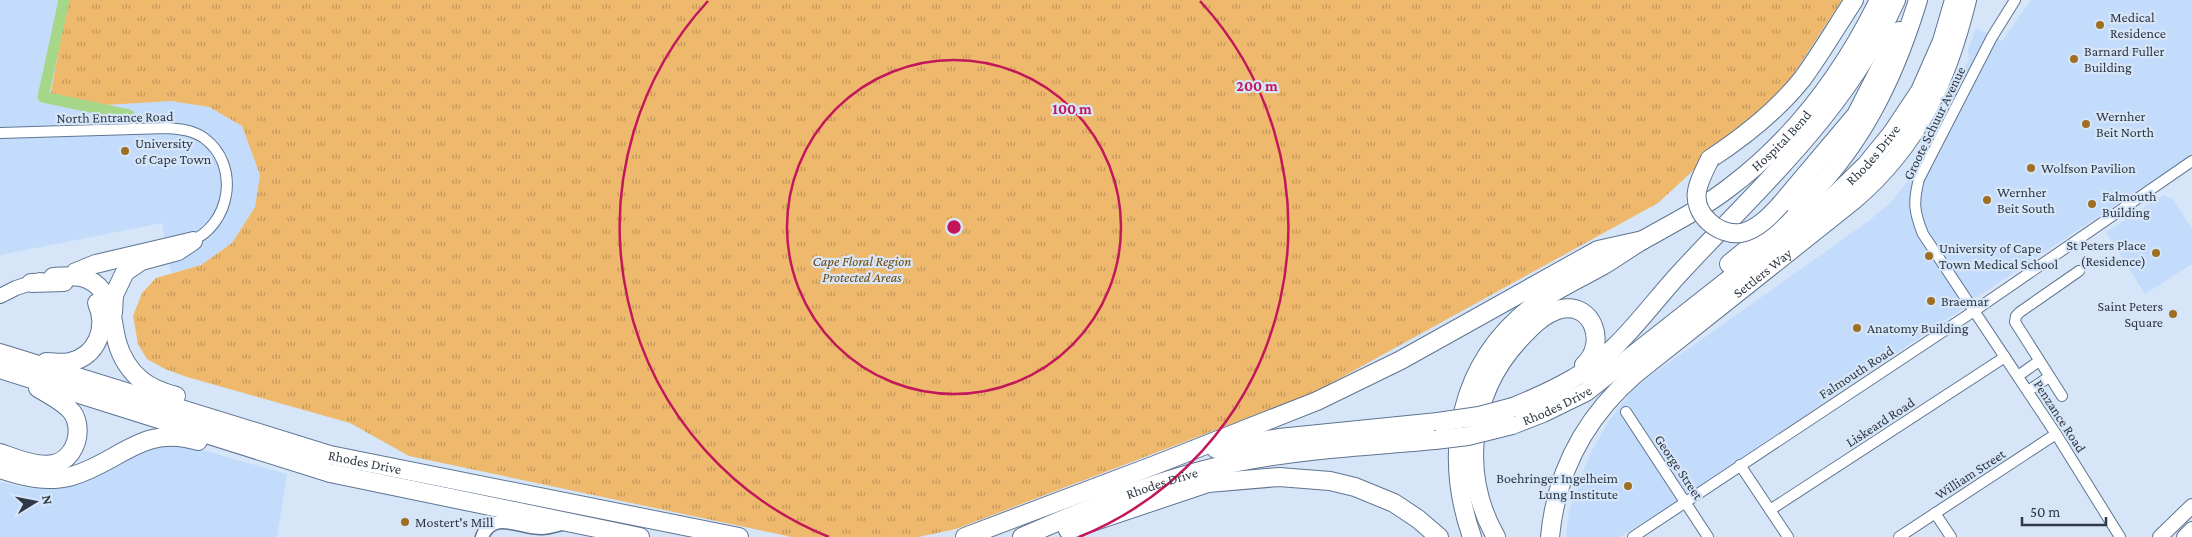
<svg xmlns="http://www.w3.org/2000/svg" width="2192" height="537" viewBox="0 0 2192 537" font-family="'Crimson Pro',serif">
<defs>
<pattern id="park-tufts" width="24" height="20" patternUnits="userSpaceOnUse" patternTransform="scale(1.25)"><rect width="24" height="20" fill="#efb96d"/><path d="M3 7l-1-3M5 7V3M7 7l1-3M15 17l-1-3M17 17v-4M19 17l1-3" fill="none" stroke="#c2975b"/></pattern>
</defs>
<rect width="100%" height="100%" fill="#d6e5f8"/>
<g fill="#c4dcfb">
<polygon points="0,0 68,0 50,96 105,105 171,101 209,107 242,126 260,175 255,207 232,243 201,265 171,273 162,223 0,255"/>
<polygon points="2031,0 2192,0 2192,154 1974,299 1970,292 1958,300 1963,308 1688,494 1620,537 1566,537 1569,511 1590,454 1608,422 1636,386 1870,220 1890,203 1909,180 1948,102 1969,59 1968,50 1976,28 2002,41"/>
<polygon points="2164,195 2173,199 2192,229 2192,264 2145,294 2106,232"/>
<polygon points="185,445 287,474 277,537 0,537 0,482 28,488 48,489 73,485 158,446"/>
</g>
<polygon fill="url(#park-tufts)" points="68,0 1842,0 1787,84 1658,203 1315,392 956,529 918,537 792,537 409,456 350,423 187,377 165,369 147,359 138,344 133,316 142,293 156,278 201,265 232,243 255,207 260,175 242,126 209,107 171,101 105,105 50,97"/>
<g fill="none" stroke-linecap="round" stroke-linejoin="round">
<polyline stroke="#a6d789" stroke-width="11" points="64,0 43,97 129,115"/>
<g stroke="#5f7592" stroke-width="12">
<g id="minor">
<path d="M2015,0L1992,37L1919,179C1913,202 1914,212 1923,234L2056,434L2120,537"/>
<path d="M0,133L167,128C180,129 193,130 204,138C241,165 231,226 189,242"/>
<polyline points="73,269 95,260 189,238"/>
<polyline points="76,273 137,258"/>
<polyline points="2018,376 2039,361"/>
<polyline points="2028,391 2049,377"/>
<polyline points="2062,396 2015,322 2016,316 2020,312 2079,271"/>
<polyline points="1626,412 1708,537"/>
<polyline points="1740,465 1788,537"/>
<polyline points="1770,510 2005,357"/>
<polyline points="1935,513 1951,537"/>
<polyline points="1633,537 1974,311 2192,161"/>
<polyline points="1899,537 2056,434"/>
</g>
</g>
<g stroke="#5f7592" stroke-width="15">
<path id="tertiary" d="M482,537C493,509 521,529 542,528C549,528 557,525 565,523"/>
</g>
<g stroke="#5f7592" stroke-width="16">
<g id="secondary">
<polyline points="0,296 16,288 40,280"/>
<polyline points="2160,537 2192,506"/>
<polyline points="2184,537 2192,529"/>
</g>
</g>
<g stroke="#5f7592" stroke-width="20">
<g id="motorway">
<path d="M1710,159C1745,136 1777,111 1803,78C1821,53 1837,26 1854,0"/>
<polyline points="1781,204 1856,115 1899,31"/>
<path d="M1729,264C1759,239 1792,216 1818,187C1868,133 1897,69 1918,0"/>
<path d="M53,277C64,277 77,274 87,279C113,290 111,319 117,342C121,356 129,370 141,380C151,388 164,393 176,396"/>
<polyline points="31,283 64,282"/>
<polyline points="113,313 114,295 125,272 141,261 178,251 193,241"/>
<path id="s1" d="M0,353L330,455L739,537"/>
<path d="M46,362C54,362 62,364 70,362C97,356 108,328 97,303"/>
<polyline points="0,369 330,473 640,537"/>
<path d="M1513,407C1533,399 1555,389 1574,378C1616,355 1647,309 1679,274C1760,186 1846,112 1896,0"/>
<path id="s2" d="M1512,425L1543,413L1586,392L1831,199L1866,165L1892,133L1920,91L1942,41L1954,0"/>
<polyline points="1216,449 1279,438 1438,422"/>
<path d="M0,453C26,462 63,479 76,442C79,432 78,420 72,412C63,401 49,395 38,388"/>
<path d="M0,469C24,477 47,483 72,476C120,462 142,424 198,441"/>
<polyline points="1068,530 1208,483 1279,477 1330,481 1355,487 1394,503 1418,519 1439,537"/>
<polyline points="965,537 1155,465 1317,401 1401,360 1598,250 1643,240"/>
<path id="s3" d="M1022,537C1091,507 1164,477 1238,462C1303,449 1370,446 1435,440"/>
<path id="s4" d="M1472,537C1442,451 1459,363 1533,306C1554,290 1579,279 1602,266C1616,258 1629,248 1643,240C1673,223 1703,208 1730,187C1796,137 1843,74 1879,0"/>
<path d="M1496,537C1460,474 1469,394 1519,340C1530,328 1544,313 1561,309C1594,302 1607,345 1584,365"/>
<path id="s5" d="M1550,537C1556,473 1585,418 1634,375L1854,200C1919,144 1947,81 1967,0"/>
</g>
</g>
<use href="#minor" stroke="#fff" stroke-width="10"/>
<use href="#tertiary" stroke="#fff" stroke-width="12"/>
<use href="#secondary" stroke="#fff" stroke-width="14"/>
<use href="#motorway" stroke="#fff" stroke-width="18"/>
<g stroke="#5f7592" stroke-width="20" stroke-linecap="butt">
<g id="motorway-bridge">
<path d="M1710,159C1705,169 1699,180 1697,191C1693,215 1719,236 1741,233C1757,230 1771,215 1781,204"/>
<polyline points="1438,422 1479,416 1513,407"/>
<polyline points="1435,440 1468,436 1512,425"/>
</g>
</g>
<use href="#motorway-bridge" stroke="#fff" stroke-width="18"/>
</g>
<g fill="none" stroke="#c2185b" stroke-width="2.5">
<circle cx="954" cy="227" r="167"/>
<path d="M829 537A334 334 0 0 1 708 1M1200 1A334 334 0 0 1 1079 537"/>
</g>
<g fill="#9e6e21" stroke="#d6e5f8" stroke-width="2">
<circle cx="2100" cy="25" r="5"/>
<circle cx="2074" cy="59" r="5"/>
<circle cx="2086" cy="124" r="5"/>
<circle cx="125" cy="151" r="5"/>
<circle cx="2031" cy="168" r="5"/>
<circle cx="1987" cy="200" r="5"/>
<circle cx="2092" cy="204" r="5"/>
<circle cx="2156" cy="253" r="5"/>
<circle cx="1929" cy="256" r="5"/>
<circle cx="1931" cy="301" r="5"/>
<circle cx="2173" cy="314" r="5"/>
<circle cx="1857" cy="328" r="5"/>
<circle cx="1628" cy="486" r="5"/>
<circle cx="405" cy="522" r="5"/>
</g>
<g text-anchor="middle" stroke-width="4.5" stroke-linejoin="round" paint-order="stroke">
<g font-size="14" fill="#2f3946" stroke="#d6e5f8" text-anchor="start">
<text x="2110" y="22">Medical<tspan x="2110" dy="16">Residence</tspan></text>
<text x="2084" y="56">Barnard Fuller<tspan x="2084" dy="16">Building</tspan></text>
<text x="2096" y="121">Wernher<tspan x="2096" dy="16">Beit North</tspan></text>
<text x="135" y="148">University<tspan x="135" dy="16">of Cape Town</tspan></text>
<text x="2041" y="173">Wolfson Pavilion</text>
<text x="1997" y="197">Wernher<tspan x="1997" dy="16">Beit South</tspan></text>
<text x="2102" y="201">Falmouth<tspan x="2102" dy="16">Building</tspan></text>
<text x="2146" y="250" text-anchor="end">St Peters Place<tspan x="2146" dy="16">(Residence)</tspan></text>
<text x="1939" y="253">University of Cape<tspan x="1939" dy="16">Town Medical School</tspan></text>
<text x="1941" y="306">Braemar</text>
<text x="2163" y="311" text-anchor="end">Saint Peters<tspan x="2163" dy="16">Square</tspan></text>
<text x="1867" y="333">Anatomy Building</text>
<text x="1618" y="483" text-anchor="end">Boehringer Ingelheim<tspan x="1618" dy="16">Lung Institute</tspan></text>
<text x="415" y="527">Mostert's Mill</text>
</g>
<g font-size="14" fill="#2f3946" stroke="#d6e5f8">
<text transform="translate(115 117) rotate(-1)" y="5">North Entrance Road</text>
<text transform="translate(1934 123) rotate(-64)" y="5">Groote Schuur Avenue</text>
<text dy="5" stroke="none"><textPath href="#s4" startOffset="556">Hospital Bend</textPath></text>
<text dy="5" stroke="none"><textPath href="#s2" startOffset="454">Rhodes Drive</textPath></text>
<text dy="5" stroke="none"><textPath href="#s5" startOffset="351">Settlers Way</textPath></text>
<text transform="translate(1856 372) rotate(-33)" y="5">Falmouth Road</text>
<text dy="5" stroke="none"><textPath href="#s2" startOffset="49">Rhodes Drive</textPath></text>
<text transform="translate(2060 416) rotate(57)" y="5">Penzance Road</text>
<text transform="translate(1880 422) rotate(-33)" y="5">Liskeard Road</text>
<text dy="5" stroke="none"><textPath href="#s1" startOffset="381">Rhodes Drive</textPath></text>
<text transform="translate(1679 467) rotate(56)" y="5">George Street</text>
<text transform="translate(1970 474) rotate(-33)" y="5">William Street</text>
<text dy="5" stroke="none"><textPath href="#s3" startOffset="150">Rhodes Drive</textPath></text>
</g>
<g font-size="14" font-style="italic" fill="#6e490b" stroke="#d6e5f8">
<text x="862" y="266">Cape Floral Region<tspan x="862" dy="16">Protected Areas</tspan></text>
</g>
</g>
<circle cx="954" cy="227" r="8" fill="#c2185b" stroke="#d6e5f8" stroke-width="2.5"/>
<g font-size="15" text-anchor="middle" font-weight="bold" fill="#c2185b" stroke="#d6e5f8" stroke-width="4.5" stroke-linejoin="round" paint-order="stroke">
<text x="1257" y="91">200 m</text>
<text x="1072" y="114">100 m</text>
</g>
<g transform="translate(35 502) rotate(80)" stroke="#d6e5f8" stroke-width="4" paint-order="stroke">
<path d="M0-4L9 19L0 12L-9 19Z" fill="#2f3946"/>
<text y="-8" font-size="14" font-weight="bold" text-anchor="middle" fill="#2f3946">N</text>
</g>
<path d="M2022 517v8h84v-8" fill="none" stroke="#2f3946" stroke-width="2.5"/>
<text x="2030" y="517" font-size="15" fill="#2f3946" stroke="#d6e5f8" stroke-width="4" paint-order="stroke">50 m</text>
</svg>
